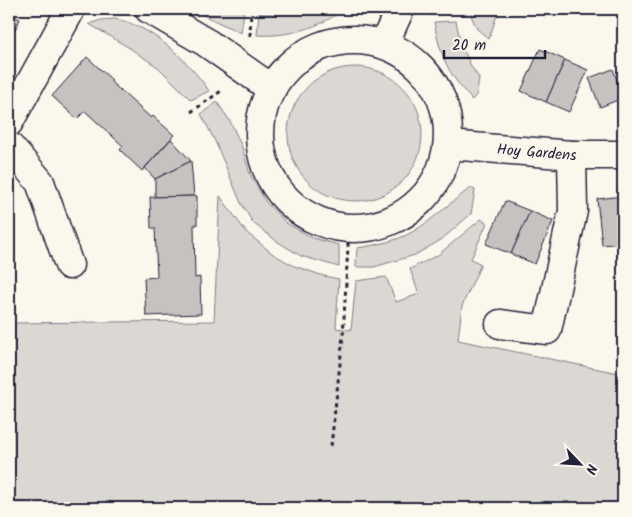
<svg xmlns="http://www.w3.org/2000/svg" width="632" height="517" viewBox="0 0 632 517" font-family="Kalam,sans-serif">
<rect width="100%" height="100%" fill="#fbf7ec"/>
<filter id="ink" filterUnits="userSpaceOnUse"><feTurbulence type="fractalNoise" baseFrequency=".02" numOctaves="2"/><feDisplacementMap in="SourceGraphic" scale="10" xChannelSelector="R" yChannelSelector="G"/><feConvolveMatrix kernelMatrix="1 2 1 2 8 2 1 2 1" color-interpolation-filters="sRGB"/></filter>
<g filter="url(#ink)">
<g fill="#dbd8d3" stroke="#7e7d87">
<polygon points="190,9 237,9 244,12 241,33"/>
<path d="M296,9H344C320,28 287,37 257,35L259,13L286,12Z"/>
<polygon points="468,9 499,9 489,39 477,29"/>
<path d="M115,19C151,25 189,61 209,91L191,100L159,68L128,47L89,24L101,20Z"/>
<path d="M456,21L461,44L471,66L479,78L477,94L472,100C447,72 441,58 434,22Z"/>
<circle cx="355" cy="134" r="67"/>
<polygon points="217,102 230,121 242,147 250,174 266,202 286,223 313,238 339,245 339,267 301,256 278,242 253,223 241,203 215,141 201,114"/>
<path d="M471,188L475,190L471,214L441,240L415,255L374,267H356L357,248C377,245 397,241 414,231C434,219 451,201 471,188Z"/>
<polygon points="220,196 246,232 273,254 294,266 324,276 339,279 336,328 351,330 356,281 386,277 396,302 419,294 410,269 438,255 481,219 487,223 471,259 481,264 462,306 458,340 623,374 623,508 9,508 9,323 214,321"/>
</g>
<g fill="#c6c2c0" stroke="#22223b">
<polygon points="9,14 20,19 9,42"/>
<polygon points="540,49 565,60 546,102 521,91"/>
<polygon points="87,57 112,80 111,82 151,118 153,116 174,135 142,171 120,150 123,146 85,111 77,119 52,96"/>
<polygon points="565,60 588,70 569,112 546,102"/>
<polygon points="613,69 623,98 600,107 589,78"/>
<polygon points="171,139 191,161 155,179 145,168"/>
<polygon points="191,161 194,196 155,197 155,179"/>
<polygon points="197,196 197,225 194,225 195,278 200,277 201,314 146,316 144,278 157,277 155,228 151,228 150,197"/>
<polygon points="623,196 623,243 602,245 597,199"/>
<polygon points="505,201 530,211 511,254 486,244"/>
<polygon points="530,211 553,221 535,264 511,254"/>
</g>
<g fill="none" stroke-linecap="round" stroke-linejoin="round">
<g stroke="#22223b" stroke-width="31">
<g id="minor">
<polyline points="149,9 207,43 272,89"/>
<circle cx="354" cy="134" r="94"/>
<polyline points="384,44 400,9"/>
<polyline points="9,122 71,9"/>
<path id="s1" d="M449,145L572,155H623"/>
<polyline points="9,146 40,182 69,265"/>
<polyline points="500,324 547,330 573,211 572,155"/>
</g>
</g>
<g stroke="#22223b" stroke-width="3" stroke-dasharray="4 4" stroke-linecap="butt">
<polyline points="430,14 458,12"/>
<polyline points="250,36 251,9"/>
<polyline points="191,112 221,91"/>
<polyline points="331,446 343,336 349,228"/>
</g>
<use href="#minor" stroke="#fbf7ec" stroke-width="28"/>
</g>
</g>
<g text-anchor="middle" stroke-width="4" stroke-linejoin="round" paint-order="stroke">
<g font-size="15" fill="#22223b" stroke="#fbf7ec">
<text dy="5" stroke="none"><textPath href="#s1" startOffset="88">Hoy Gardens</textPath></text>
</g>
</g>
<rect width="632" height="517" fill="none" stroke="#fbf7ec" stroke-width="30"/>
<rect x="15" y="15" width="602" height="487" fill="none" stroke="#22223b" stroke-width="2" filter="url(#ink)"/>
<g transform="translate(580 464) rotate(115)" stroke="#fbf7ec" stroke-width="4" paint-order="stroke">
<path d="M0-4L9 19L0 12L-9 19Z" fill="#22223b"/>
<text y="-8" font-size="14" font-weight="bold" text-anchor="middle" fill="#22223b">N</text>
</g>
<path d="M444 50v8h101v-8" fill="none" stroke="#22223b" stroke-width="2.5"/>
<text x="452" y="50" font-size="15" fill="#22223b" stroke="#fbf7ec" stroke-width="4" paint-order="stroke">20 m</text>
</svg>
